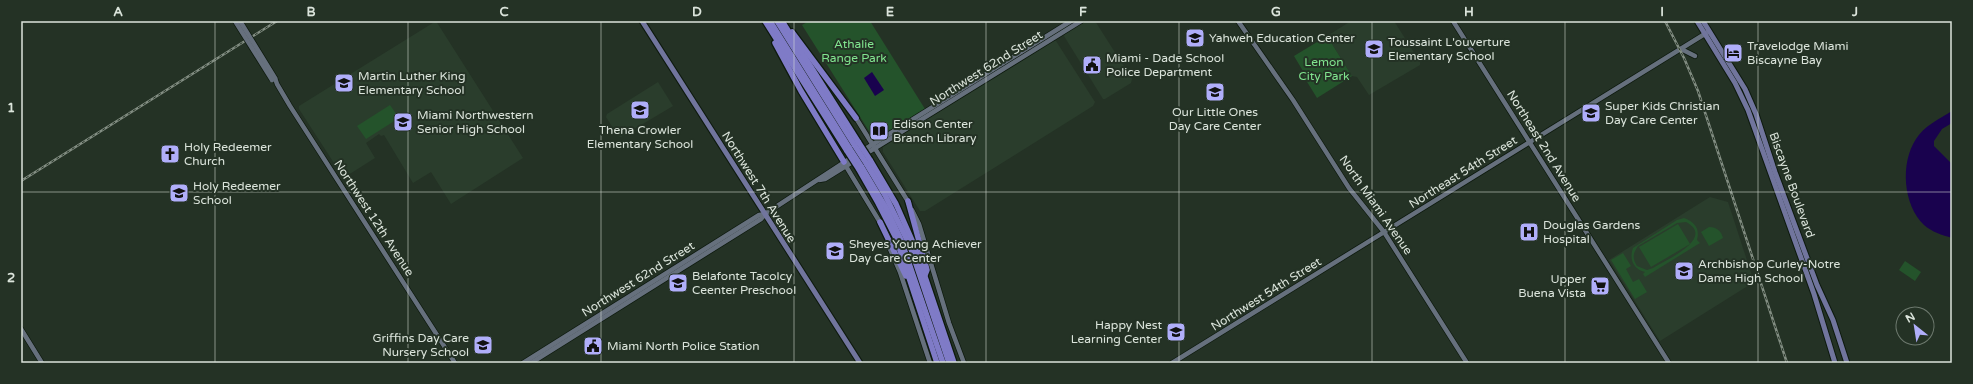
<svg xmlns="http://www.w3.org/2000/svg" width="1973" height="384" viewBox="0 0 1973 384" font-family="'Varela Round',sans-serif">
<rect width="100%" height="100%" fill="#243225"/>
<g fill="#2a3d2c">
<polygon points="436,21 523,158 451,204 431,172 413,183 384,135 381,136 379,134 366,143 375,158 345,177 343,177 299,109 299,106"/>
<polygon points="1086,21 1095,21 1132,79 1131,83 1105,99 1103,99 1064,36 1065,34"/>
<polygon points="1351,21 1394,21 1420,62 1420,65 1369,95 1357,77 1352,76 1327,36"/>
<polygon points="1052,40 1056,41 1095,102 1093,106 925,211 920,211 883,152 883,147"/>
<polygon points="658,82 673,106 621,137 618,136 606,117 607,114"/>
<polygon points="1710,197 1728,202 1754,282 1660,341 1609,260"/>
</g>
<g fill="#24532b" fill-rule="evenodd">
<polygon points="809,21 870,21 925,109 876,139 874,139 802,25"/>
<polygon points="1327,36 1352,76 1317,98 1301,72 1303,71 1294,56"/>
<polygon points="390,105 399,118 366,139 357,126"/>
<path d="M1684,218C1695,222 1700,229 1697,240L1700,243L1645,277L1643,274L1645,272C1633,269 1629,259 1633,248L1677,220ZM1686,222C1716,238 1666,260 1653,268L1647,270L1637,266C1632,258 1633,253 1638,246L1677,223Z"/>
<polygon points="1678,224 1690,244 1651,267 1639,247"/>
<path d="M1709,227C1717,227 1721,231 1723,238L1709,246L1701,232Z"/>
<polygon points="1623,253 1631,266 1626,269 1633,282 1639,279 1647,292 1635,299 1611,260"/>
<polygon points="1905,261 1921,272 1915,281 1899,270"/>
</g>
<g fill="#19024e">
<polygon points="872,72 884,90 875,96 864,78"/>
<path d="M1952,111V123L1942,129L1934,141V146L1952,164V238C1942,235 1932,232 1924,225C1903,205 1900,163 1916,139C1924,126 1939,119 1952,111Z"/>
</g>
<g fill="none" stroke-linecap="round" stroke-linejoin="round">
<g stroke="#0d190e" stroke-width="6">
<g id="secondary">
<polyline points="1238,21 1293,100 1349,188 1384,232 1467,363"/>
<polyline points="1453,21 1669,363"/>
<polyline points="1681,49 1695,56"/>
<polyline points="275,78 277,84 290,106 455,363"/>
<polyline points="856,118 909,203"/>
<polyline points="862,151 1071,21"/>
<polyline points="844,163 881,224"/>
<polyline points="819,180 825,179 1081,21"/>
<polyline points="912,210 919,224 949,323 964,363"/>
<polyline points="887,242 900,272 930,363"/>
<polyline points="21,329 42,363"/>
<polyline points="523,363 759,215 765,214"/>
<polyline points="531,363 761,219 765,214 854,156"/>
<polyline points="1172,363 1708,32"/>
</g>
</g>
<g stroke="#0d190e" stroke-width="7">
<g id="primary">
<polyline points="642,21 860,363"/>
<polyline points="1697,21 1735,83 1748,110 1814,294 1835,363"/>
<polyline points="1703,21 1745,89 1756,114 1775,172 1817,285 1833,320 1847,363"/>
</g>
</g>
<g stroke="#0d190e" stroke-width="8">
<g id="highway">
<polyline points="765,21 847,151"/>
<polyline points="770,21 850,149"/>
<polyline points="777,21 855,146"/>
<polyline points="782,21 859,143"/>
<polyline points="792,32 856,118"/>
<polyline points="775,43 801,91 844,162"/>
<polyline points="870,160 896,204 915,247 954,363"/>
<polyline points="866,163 885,195 910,246 949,363"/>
<polyline points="861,166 886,208 901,240 943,363"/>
<polyline points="858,168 878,203 896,238 937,363"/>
<polyline points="908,201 927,270 925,275"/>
<polyline points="880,222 906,276"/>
</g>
</g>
<use href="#secondary" stroke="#66707d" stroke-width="4.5"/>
<use href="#primary" stroke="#71759d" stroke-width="5"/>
<use href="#highway" stroke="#7f7bc7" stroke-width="5.5"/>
<g stroke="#838e83" stroke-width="2.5">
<g id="rail">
<polyline points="1665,21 1684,58 1698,91 1787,363"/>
<polyline points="21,181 277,21"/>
</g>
</g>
<use href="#rail" stroke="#243225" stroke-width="1" stroke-dasharray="3" stroke-linecap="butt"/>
<g stroke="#0d190e" stroke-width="6" stroke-linecap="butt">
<g id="secondary-bridge">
<polyline points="235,21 272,80"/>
<polyline points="240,21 275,78"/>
</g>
</g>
<g stroke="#0d190e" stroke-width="8" stroke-linecap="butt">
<g id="highway-bridge">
<polyline points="859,143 870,160"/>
<polyline points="855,146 866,163"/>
<polyline points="850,149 861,166"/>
<polyline points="847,151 858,168"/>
</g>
</g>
<use href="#secondary-bridge" stroke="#66707d" stroke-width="4.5"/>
<use href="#highway-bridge" stroke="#7f7bc7" stroke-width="5.5"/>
</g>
<path fill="none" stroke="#dbe4db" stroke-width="1" stroke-opacity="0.55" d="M215,21V363M408,21V363M601,21V363M794,21V363M986,21V363M1179,21V363M1372,21V363M1565,21V363M1758,21V363M21,192H1952"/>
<defs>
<g id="school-square" transform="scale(1)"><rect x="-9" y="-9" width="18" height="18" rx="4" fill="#b0aefa" stroke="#243225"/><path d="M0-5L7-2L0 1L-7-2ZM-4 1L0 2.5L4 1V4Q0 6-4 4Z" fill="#111"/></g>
<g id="hotel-square" transform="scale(1)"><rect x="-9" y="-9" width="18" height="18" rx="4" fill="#b0aefa" stroke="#243225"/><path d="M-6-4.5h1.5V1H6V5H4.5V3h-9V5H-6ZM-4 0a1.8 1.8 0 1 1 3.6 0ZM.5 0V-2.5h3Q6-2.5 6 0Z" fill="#111"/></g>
<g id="civic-square" transform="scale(1)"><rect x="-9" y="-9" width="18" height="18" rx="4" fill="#b0aefa" stroke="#243225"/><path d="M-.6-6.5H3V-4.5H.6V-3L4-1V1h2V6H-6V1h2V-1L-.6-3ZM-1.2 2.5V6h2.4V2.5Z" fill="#111"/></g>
<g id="library-square" transform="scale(1)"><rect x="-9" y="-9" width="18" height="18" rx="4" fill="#b0aefa" stroke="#243225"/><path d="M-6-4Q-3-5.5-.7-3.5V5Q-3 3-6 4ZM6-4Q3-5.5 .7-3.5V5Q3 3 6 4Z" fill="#111"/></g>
<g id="church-square" transform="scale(1)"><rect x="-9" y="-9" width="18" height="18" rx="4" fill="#b0aefa" stroke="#243225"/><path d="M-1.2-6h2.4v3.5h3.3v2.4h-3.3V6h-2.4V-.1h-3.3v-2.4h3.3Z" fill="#111"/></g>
<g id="hospital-square" transform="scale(1)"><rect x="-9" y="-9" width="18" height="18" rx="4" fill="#b0aefa" stroke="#243225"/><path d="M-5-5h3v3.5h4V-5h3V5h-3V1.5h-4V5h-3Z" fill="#111"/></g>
<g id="supermarket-square" transform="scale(1)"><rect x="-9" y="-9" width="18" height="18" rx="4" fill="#b0aefa" stroke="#243225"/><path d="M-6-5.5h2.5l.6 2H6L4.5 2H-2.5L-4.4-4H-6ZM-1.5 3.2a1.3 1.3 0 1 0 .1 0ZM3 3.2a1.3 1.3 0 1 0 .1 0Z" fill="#111"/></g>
</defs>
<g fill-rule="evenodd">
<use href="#school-square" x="1195" y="38"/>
<use href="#school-square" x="1374" y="49"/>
<use href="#hotel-square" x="1733" y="53"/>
<use href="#civic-square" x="1092" y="65"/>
<use href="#school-square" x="344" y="83"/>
<use href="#school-square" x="1215" y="92"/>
<use href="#school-square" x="640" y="110"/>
<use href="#school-square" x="1591" y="113"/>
<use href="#school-square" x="403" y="122"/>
<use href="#library-square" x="879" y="131"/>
<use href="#church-square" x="170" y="154"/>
<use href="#school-square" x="179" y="193"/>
<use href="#hospital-square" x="1529" y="232"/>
<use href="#school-square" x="835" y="251"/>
<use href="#school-square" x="1684" y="271"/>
<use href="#school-square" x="678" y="283"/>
<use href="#supermarket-square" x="1600" y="286"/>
<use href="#school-square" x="1176" y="332"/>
<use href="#school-square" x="483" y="345"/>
<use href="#civic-square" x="593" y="346"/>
</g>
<g text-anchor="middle" stroke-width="4" stroke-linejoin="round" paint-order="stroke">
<g font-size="12" fill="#dbe4db" stroke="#243225" text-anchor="start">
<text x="1209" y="42">Yahweh Education Center</text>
<text x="1388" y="46">Toussaint L'ouverture<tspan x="1388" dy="14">Elementary School</tspan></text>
<text x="1747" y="50">Travelodge Miami<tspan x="1747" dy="14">Biscayne Bay</tspan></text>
<text x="1106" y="62">Miami - Dade School<tspan x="1106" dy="14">Police Department</tspan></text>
<text x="358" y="80">Martin Luther King<tspan x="358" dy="14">Elementary School</tspan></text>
<text x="1605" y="110">Super Kids Christian<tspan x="1605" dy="14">Day Care Center</tspan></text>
<text x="1215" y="116" text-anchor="middle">Our Little Ones<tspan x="1215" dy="14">Day Care Center</tspan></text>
<text x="417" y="119">Miami Northwestern<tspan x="417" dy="14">Senior High School</tspan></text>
<text x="893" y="128">Edison Center<tspan x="893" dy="14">Branch Library</tspan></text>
<text x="640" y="134" text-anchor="middle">Thena Crowler<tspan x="640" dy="14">Elementary School</tspan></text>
<text x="184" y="151">Holy Redeemer<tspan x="184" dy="14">Church</tspan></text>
<text x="193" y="190">Holy Redeemer<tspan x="193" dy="14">School</tspan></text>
<text x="1543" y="229">Douglas Gardens<tspan x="1543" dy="14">Hospital</tspan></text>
<text x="849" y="248">Sheyes Young Achiever<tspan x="849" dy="14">Day Care Center</tspan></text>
<text x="1698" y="268">Archbishop Curley-Notre<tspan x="1698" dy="14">Dame High School</tspan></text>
<text x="692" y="280">Belafonte Tacolcy<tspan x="692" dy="14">Ceenter Preschool</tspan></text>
<text x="1586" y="283" text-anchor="end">Upper<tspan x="1586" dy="14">Buena Vista</tspan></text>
<text x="1162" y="329" text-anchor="end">Happy Nest<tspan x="1162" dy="14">Learning Center</tspan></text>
<text x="469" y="342" text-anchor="end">Griffins Day Care<tspan x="469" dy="14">Nursery School</tspan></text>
<text x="607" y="350">Miami North Police Station</text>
</g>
<g font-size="12" fill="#81e58f" stroke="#243225">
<text x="854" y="48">Athalie<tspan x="854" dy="14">Range Park</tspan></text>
<text x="1324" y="66">Lemon<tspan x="1324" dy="14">City Park</tspan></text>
</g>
<g font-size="12" fill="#dbe4db" stroke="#243225">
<text transform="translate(986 68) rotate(-32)" y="4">Northwest 62nd Street</text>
<text transform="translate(1544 146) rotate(58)" y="4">Northeast 2nd Avenue</text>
<text transform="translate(1463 172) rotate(-32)" y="4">Northeast 54th Street</text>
<text transform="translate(1792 185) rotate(70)" y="4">Biscayne Boulevard</text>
<text transform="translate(759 187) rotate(58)" y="4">Northwest 7th Avenue</text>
<text transform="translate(1376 205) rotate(55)" y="4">North Miami Avenue</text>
<text transform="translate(374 218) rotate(57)" y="4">Northwest 12th Avenue</text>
<text transform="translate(638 279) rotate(-32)" y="4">Northwest 62nd Street</text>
<text transform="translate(1266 294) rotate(-32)" y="4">Northwest 54th Street</text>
</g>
</g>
<rect width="1973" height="384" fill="none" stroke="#243225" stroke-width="44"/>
<g transform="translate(1915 326) rotate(330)"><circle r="19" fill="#243225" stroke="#6d796e"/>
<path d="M0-3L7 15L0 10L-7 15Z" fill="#b0aefa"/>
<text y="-6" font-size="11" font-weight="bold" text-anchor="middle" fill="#dbe4db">N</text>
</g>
<rect x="22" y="22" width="1929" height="340" fill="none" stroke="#dbe4db" stroke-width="1.5"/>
<g font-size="13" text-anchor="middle" font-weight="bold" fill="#dbe4db">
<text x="118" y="16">A</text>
<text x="311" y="16">B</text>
<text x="504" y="16">C</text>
<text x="697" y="16">D</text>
<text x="890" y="16">E</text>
<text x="1083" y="16">F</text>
<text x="1276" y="16">G</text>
<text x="1469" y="16">H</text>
<text x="1662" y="16">I</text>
<text x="1855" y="16">J</text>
<text x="11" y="112">1</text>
<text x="11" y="282">2</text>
</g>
</svg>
